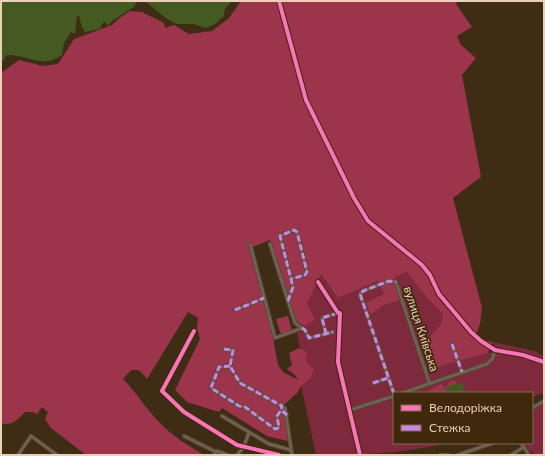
<svg xmlns="http://www.w3.org/2000/svg" width="545" height="456" viewBox="0 0 545 456" font-family="Lato,sans-serif">
<rect width="100%" height="100%" fill="#3e2c14"/>
<g fill="#7f293d">
<path d="M407,272L425,296L444,314L441,324L428,339L427,368L429,372L442,365L496,351L493,342L535,351L544,357V393L532,397V393H394V443H446C403,454 360,455 316,455L301,386L310,381L312,367C299,360 297,333 296,320L304,326L306,303L321,274L338,298L378,281L384,294L366,302L370,315L384,305L401,300L395,277Z"/>
<path d="M544,403V455C533,455 529,452 523,443H532V410Z"/>
</g>
<g fill="#9c344c">
<path d="M241,1H457L456,4L472,27L457,36L461,45L476,58L462,75L481,177L453,198L482,308L480,324L476,335L484,341L493,342L488,353L443,365L429,372L427,368L428,339L441,324L443,314L425,296L407,272L395,277L401,300L384,305L370,315L366,302L384,294L378,281L338,298L321,274L307,303L315,320L304,326L296,320L270,240L253,247L265,293L278,365L283,372L298,380L295,375L287,369L292,365L289,353L299,348L307,352L306,361L314,370L309,381L301,386L298,392L284,405L288,441L267,436L222,408L219,412L187,402L175,390L200,339L197,329L198,318L188,312L147,379L139,370H131L123,379C137,393 146,409 159,422C172,436 189,446 204,455H86L51,428L45,419L48,412L42,407L37,414L32,412H25C18,419 12,427 1,423V73L19,60L43,66L58,64L74,39L112,25L118,19L130,11L142,12L164,23L165,28L174,25L189,34L212,31L229,18Z"/>
<polygon points="288,316 292,331 281,335 276,319"/>
<polygon points="454,380 465,393 425,393 441,384 443,385 445,389 449,382"/>
</g>
<g fill="#455a20">
<path d="M1,1H137L134,7L112,21L108,26L105,22L102,24L100,29L85,32L82,27L79,16H77L75,34L71,32L64,43L62,55C42,68 32,57 11,55H7L1,63Z"/>
<polygon points="145,1 232,1 225,9 224,16 215,24 206,28 194,24 177,24 167,19"/>
<polygon points="460,383 463,384 465,391 464,393 447,393 445,387"/>
</g>
<g fill="none" stroke-linecap="round" stroke-linejoin="round">
<g stroke="#5a4934" stroke-width="4.5">
<g id="minor">
<polyline points="279,1 306,100 354,198 368,221 422,265 430,275 439,294 471,332 481,341 495,350 523,355 544,362"/>
<polyline points="250,244 275,338 302,328"/>
<polyline points="270,244 295,323 305,330 309,338 333,332"/>
<polyline points="318,282 338,313 340,313 338,362 360,455"/>
<polyline points="288,301 293,287 280,236 294,230 297,232 307,272 305,275 291,279"/>
<polyline points="235,310 264,298"/>
<polyline points="194,331 162,391 184,412 237,445 279,455"/>
<polyline points="326,334 322,318 338,313"/>
<polyline points="452,344 462,372"/>
<polyline points="224,349 233,350 230,366 240,383 282,406 281,410 287,415"/>
<polyline points="230,366 219,367 211,388 239,406 245,407 275,429 279,428 277,416 281,410"/>
<polyline points="373,383 388,378"/>
<polyline points="402,393 487,364 493,358 495,350"/>
<polyline points="394,394 360,294 363,291 389,281 396,282 429,382"/>
<polyline points="285,408 292,455"/>
<polyline points="532,408 544,401"/>
<polyline points="350,410 394,396"/>
<polyline points="222,416 269,444 291,450"/>
<polyline points="184,436 216,452"/>
<polyline points="521,443 529,455"/>
<polyline points="18,455 31,436 57,455"/>
<polyline points="214,455 217,451 228,455"/>
<polyline points="237,455 243,448 249,433"/>
<polyline points="440,455 449,455"/>
<polyline points="458,455 493,443"/>
<polyline points="511,455 524,447"/>
</g>
</g>
<use href="#minor" stroke="#6e6355" stroke-width="2.5"/>
<g stroke="#c787e3" stroke-width="3" stroke-dasharray="6 3" stroke-linecap="butt">
<polyline points="288,301 293,287 280,236 294,230 297,232 307,272 305,275 291,279"/>
<polyline points="235,310 264,298"/>
<polyline points="302,328 305,330 309,338 333,332"/>
<polyline points="326,334 322,318 338,313"/>
<polyline points="452,344 462,372"/>
<polyline points="224,349 233,350 230,366 240,383 282,406 281,410 287,415"/>
<polyline points="230,366 219,367 211,388 239,406 245,407 275,429 279,428 277,416 281,410"/>
<polyline points="373,383 388,378"/>
<polyline points="394,394 360,294 363,291 389,281 396,282"/>
</g>
<g stroke="#3f280b" stroke-width="6">
<g id="cycleway">
<polyline points="279,1 306,100 354,198 368,221 422,265 430,275 439,294 471,332 481,341 495,350 523,355 544,362"/>
<polyline points="318,282 338,313 340,313 338,362 360,455"/>
<polyline points="194,331 162,391 184,412 237,445 279,455"/>
</g>
</g>
<use href="#cycleway" stroke="#fb73b8" stroke-width="4"/>
</g>
<g text-anchor="middle" stroke-width="3.5" stroke-linejoin="round" paint-order="stroke">
<g font-size="12" fill="#e9d0b6" stroke="#3f280b">
<text transform="translate(421 329) rotate(72)" y="4">вулиця Київська</text>
</g>
</g>
<rect width="545" height="456" fill="none" stroke="#e9d0b6" stroke-width="4"/>
<rect x="393" y="392" width="140" height="52" fill="#3f280b" stroke="#836b4f"/>
<rect x="401" y="405" width="20" height="6" fill="#fb73b8" stroke="#836b4f"/>
<text x="429" y="412" font-size="12" fill="#e9d0b6">Велодоріжка</text>
<rect x="401" y="425" width="20" height="6" fill="#c787e3" stroke="#836b4f"/>
<text x="429" y="432" font-size="12" fill="#e9d0b6">Стежка</text>
</svg>
